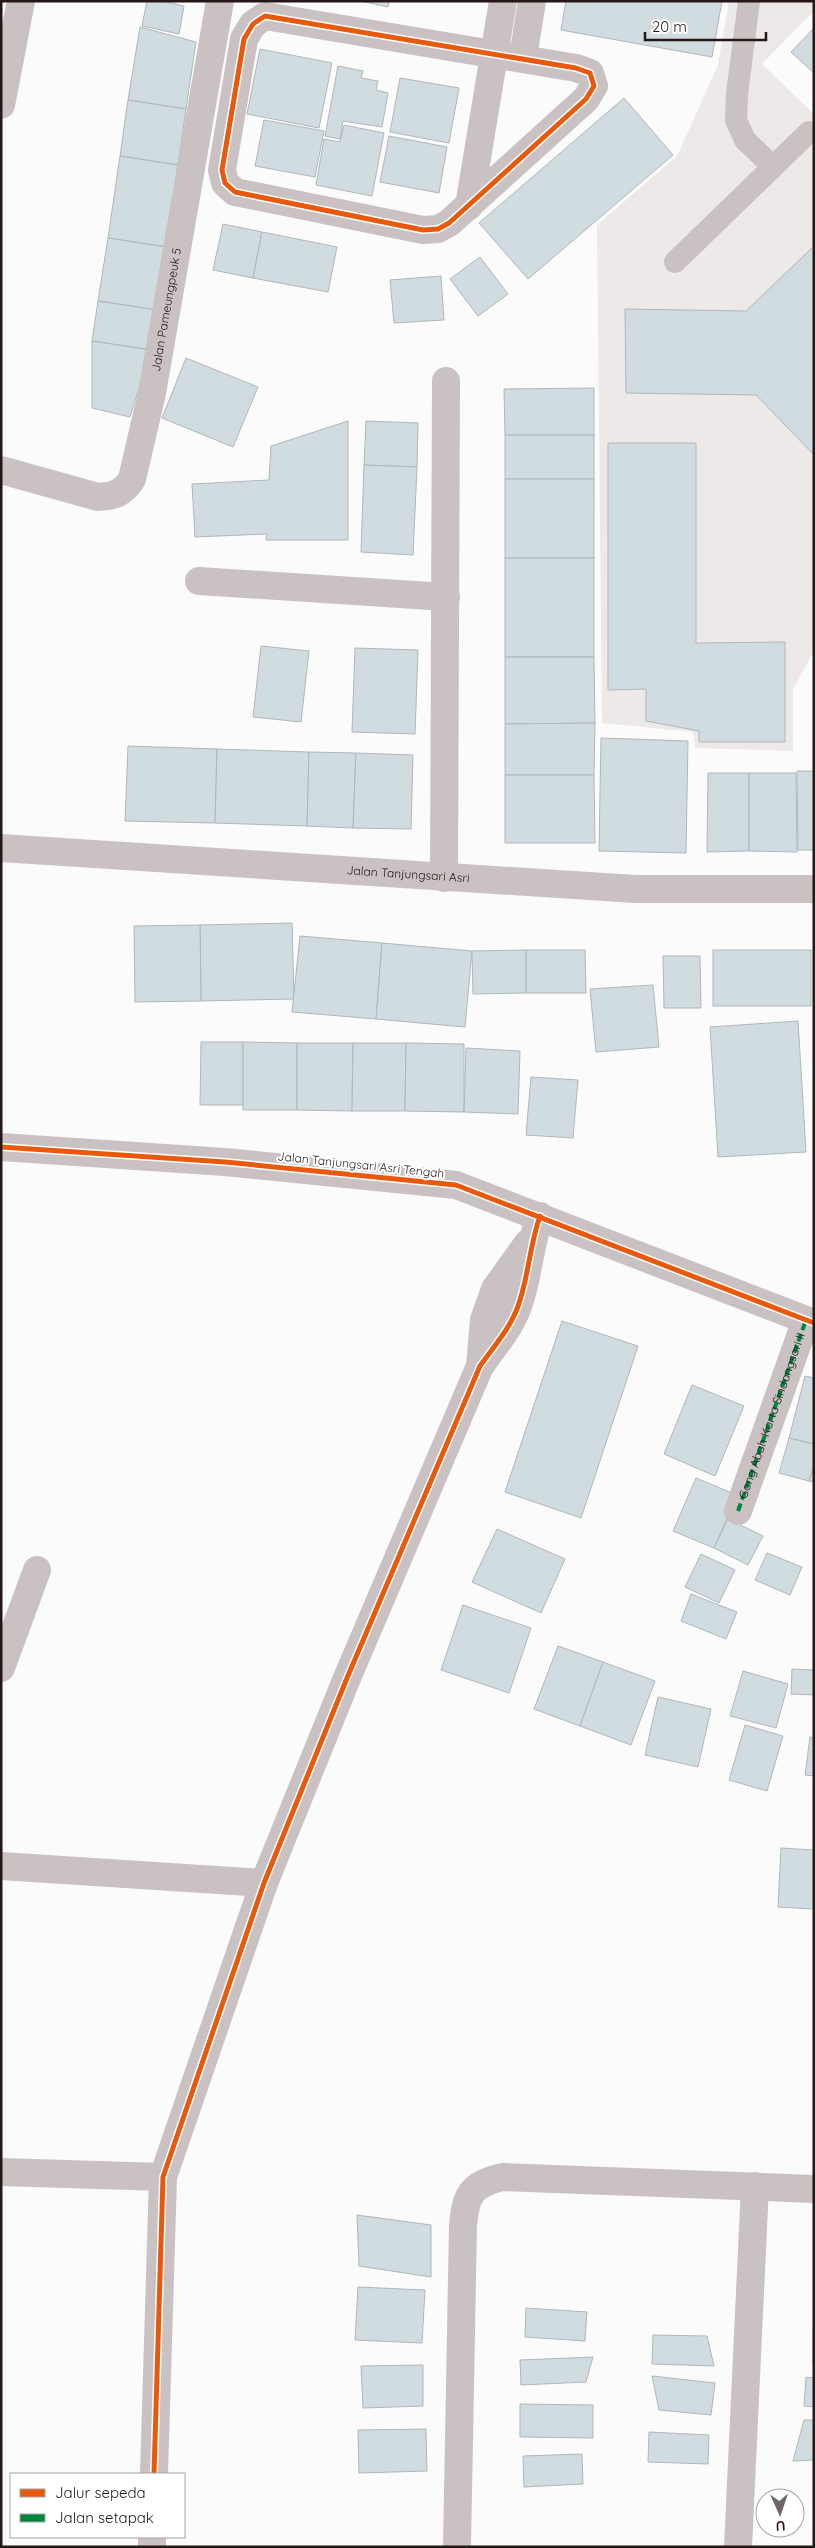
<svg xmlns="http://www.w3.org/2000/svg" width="815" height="2548" viewBox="0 0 815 2548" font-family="Quicksand,sans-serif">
<rect width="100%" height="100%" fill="#fbfbfb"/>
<polygon fill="#eee9e9" points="729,1 814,1 814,11 762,64 814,114 814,651 793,689 793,751 695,748 693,732 602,723 597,225 677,156 718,65"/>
<g fill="#d1dce1" stroke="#b0b7ba">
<polygon points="147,1 162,1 184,6 179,34 142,26"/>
<polygon points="361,1 389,1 388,7"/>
<polygon points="566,1 722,1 712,57 561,30"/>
<polygon points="140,27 196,42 186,109 128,100"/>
<polygon points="814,28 814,73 791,52"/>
<polygon points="260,49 332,63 319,128 247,114"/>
<polygon points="338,66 363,71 361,78 378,81 376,90 388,93 382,127 343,121 340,139 325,136"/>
<polygon points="400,78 459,88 449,143 390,132"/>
<polygon points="624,98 673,155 528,279 479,223"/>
<polygon points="128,100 186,109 178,165 120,156"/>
<polygon points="264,120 324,131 315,177 255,166"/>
<polygon points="344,125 384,133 372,196 316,185 324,139 340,142"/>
<polygon points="389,136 447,147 439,193 380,182"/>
<polygon points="120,156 178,165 166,247 108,238"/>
<polygon points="223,224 262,232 253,278 213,270"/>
<polygon points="262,232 337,247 328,292 253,278"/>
<polygon points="108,238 166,247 157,310 98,301"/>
<polygon points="814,246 814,455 756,395 626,393 625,309 746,311"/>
<polygon points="480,257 508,294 478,316 450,279"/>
<polygon points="441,276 444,320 394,323 390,280"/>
<polygon points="98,301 157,310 151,350 92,341"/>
<polygon points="92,341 151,350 130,417 92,408"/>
<polygon points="186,358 258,387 233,447 162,418"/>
<polygon points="594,388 594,435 505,435 504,389"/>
<polygon points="348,421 348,540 266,540 267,534 195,537 192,484 269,480 271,446"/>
<polygon points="366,421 418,423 417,467 364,465"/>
<rect x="505" y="435" width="89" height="44"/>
<polygon points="608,443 696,443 696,643 785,642 785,742 699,742 699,731 646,721 646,689 608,690"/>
<polygon points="364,465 417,467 413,555 361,552"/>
<rect x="505" y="479" width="89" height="79"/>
<rect x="505" y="558" width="89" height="99"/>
<polygon points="261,646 309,651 301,722 253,717"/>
<polygon points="355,648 418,650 415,734 352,732"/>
<polygon points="505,657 594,657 595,723 505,724"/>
<polygon points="595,723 594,775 505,775 505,724"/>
<polygon points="601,738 688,741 686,853 599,851"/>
<polygon points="128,746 217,749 215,823 125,821"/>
<polygon points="217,749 309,752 307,826 215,823"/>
<polygon points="309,752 356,753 353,828 307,826"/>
<polygon points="356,753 413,755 411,829 353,828"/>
<polygon points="797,771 814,771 814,850 798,850"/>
<polygon points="708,773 749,773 749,851 707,852"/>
<polygon points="749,773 796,773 797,852 749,851"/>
<polygon points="505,775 594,775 595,843 505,843"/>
<polygon points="292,923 294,999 201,1001 200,925"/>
<polygon points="200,925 201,1001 135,1002 134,926"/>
<polygon points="300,936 382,943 376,1019 292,1012"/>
<polygon points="382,943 472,951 465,1027 376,1019"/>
<polygon points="526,950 585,950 586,993 526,993"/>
<polygon points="526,950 526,993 473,994 472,951"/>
<rect x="713" y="950" width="98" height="56"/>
<polygon points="663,956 700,956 701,1008 664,1008"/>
<polygon points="653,985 659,1047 596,1052 590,989"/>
<polygon points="798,1021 806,1152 718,1157 710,1027"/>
<polygon points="201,1042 243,1042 243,1105 200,1105"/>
<polygon points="243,1042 297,1043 297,1110 243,1110"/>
<polygon points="297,1043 353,1043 352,1111 297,1110"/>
<polygon points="353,1043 406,1043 405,1111 352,1111"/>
<polygon points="406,1043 464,1044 464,1112 405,1111"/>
<polygon points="466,1048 520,1051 518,1114 464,1112"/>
<polygon points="531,1077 578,1080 573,1138 526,1135"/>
<polygon points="562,1321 638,1346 581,1518 505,1492"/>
<polygon points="805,1376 814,1378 814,1444 789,1438"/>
<polygon points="692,1385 744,1406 715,1476 664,1454"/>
<polygon points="789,1438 814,1444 814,1465 809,1481 779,1473"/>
<polygon points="814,1465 814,1482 809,1481"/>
<polygon points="696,1478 737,1495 714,1548 673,1531"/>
<polygon points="728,1519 763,1536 748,1565 714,1548"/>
<polygon points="497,1529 565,1559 541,1613 472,1582"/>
<polygon points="767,1553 802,1567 790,1595 755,1580"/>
<polygon points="701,1554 735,1570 719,1603 685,1587"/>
<polygon points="691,1594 737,1612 726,1639 681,1621"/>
<polygon points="463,1605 531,1628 509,1693 441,1670"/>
<polygon points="558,1646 603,1662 580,1726 534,1709"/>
<polygon points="603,1662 655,1681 631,1745 580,1726"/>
<polygon points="792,1669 814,1670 814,1695 791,1694"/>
<polygon points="743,1671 788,1684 776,1728 730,1716"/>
<polygon points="658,1697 711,1709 698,1767 645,1755"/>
<polygon points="745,1725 783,1736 767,1791 729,1780"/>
<polygon points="810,1737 814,1738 814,1776 805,1775"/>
<polygon points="781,1848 814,1850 814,1909 778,1907"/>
<polygon points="357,2215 431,2225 431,2277 359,2266"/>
<polygon points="358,2287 425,2290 422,2343 355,2340"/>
<polygon points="526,2308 587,2312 585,2341 525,2337"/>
<rect x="813" y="2329" width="1" height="35"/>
<polygon points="653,2335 707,2336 714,2366 652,2364"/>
<polygon points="593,2357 586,2382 521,2385 520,2360"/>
<polygon points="423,2365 423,2406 363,2408 361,2366"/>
<polygon points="652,2376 715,2383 711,2415 659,2410"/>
<polygon points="806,2377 814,2378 814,2407 804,2406"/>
<polygon points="520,2404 593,2405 593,2438 520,2437"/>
<polygon points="804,2420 814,2420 814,2460 793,2461"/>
<polygon points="426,2429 427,2471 359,2473 358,2430"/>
<polygon points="649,2432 709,2435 708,2464 648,2462"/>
<polygon points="582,2454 583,2484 524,2487 523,2456"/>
</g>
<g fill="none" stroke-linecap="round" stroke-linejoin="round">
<g stroke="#cac1c2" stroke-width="22">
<polyline points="749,1 737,94 736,120 745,140 773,167"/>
<polyline points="675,262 809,132"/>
</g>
<g stroke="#cac1c2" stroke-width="28">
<polygon points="265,16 576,68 590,73 594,86 586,99 449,223 438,229 423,230 235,192 225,183 222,170 244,39 253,24"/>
<polyline points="523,57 532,1"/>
<polyline points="1,105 21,1"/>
<polyline points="469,206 503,1"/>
<path id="s1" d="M1,470L98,497C115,496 123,493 132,479L152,393L220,1"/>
<polyline points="199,581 446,597"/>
<path id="s2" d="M1,848L635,889H814"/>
<polyline points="444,878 446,381"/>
<polyline points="1,1147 225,1162 456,1185 814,1323"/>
<polyline points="480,1366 484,1320 495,1289 528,1243"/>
<polyline points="738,1511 806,1320"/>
<polyline points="1,1668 37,1570"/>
<polyline points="1,1866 264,1883"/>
<polyline points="1,2172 163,2177"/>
<path d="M154,2474L163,2177L264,1883L347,1678L480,1366C495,1345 513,1325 520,1300C529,1272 530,1244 540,1216"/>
<polyline points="152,2547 152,2537"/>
<path d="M457,2547L463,2225C466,2194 471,2185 502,2177L814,2189"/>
<polyline points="738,2547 755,2186"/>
</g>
<path stroke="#00873e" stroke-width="4" stroke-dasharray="8 4" stroke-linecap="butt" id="s3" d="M738,1511L806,1320"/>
<g stroke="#fff" stroke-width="8">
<g id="cycleway">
<polygon points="265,16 576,68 590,73 594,86 586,99 449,223 438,229 423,230 235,192 225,183 222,170 244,39 253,24"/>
<polyline points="1,1147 225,1162 456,1185 814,1323"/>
<path d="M154,2474L163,2177L264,1883L347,1678L480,1366C495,1345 513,1325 520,1300C529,1272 530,1244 540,1216"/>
</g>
</g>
<use href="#cycleway" stroke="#e8590c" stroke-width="5"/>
</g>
<g text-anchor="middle" stroke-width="4" stroke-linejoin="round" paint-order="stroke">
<g font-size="12" fill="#251618" stroke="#fff">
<text dy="4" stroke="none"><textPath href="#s1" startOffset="314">Jalan Pameungpeuk 5</textPath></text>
<text dy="4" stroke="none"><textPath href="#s2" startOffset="408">Jalan Tanjungsari Asri</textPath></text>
<text transform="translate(361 1165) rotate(6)" y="4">Jalan Tanjungsari Asri Tengah</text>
<text dy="4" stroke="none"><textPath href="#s3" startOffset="101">Gang Abah Karta Sindangsari II</textPath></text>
</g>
</g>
<rect width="815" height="2548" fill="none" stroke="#251618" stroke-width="5"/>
<rect x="10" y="2473" width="175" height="65" fill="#ffffff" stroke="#a8a2a3"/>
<rect x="20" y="2489" width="25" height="8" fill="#e8590c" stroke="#a8a2a3"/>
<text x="55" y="2498" font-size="15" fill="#251618">Jalur sepeda</text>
<rect x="20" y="2514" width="25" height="8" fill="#00873e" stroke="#a8a2a3"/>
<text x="55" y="2523" font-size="15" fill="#251618">Jalan setapak</text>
<g transform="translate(780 2513) rotate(177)"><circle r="24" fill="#ffffff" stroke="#a8a2a3"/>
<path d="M0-4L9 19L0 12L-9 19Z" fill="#706667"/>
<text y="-8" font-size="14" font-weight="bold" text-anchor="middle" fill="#251618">U</text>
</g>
<path d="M645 32v8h121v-8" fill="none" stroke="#251618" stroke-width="2.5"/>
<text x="652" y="32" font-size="15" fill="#251618" stroke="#ffffff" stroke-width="4" paint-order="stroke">20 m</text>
</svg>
